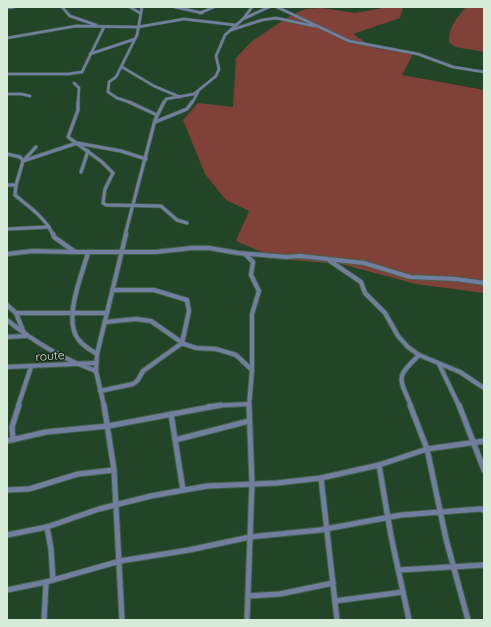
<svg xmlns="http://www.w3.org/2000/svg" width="491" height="627" viewBox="0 0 491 627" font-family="Quicksand,sans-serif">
<rect width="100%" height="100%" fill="#224528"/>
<g fill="#804139">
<polygon points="403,7 400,18 353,34 374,48 413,54 402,75 484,90 484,293 416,284 341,264 278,259 236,241 249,211 226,200 205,174 183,120 198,103 233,107 236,58 252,41 290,16 305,9 322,8 355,13 383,8"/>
<path d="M466,7H484V52L455,47L449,42C449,25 456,20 466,7Z"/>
</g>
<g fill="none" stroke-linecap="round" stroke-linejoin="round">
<g stroke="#436348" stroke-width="3.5">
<g id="minor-far3">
<polyline points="62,7 70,16 96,25"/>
<polyline points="130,7 140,13"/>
<polyline points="175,7 202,13"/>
<polyline points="277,7 349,41 418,54 453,67 484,72"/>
<polyline points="7,8 14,7"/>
<polyline points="200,13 214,7"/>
<polyline points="244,18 252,7"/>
<polyline points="231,30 262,20 276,18 314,26"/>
<polyline points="7,38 76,26 138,27 184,19 235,25"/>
<polyline points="90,54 135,39"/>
<polyline points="122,67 154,86 180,97"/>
<polyline points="7,74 68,74 82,72 104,27"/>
<polyline points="74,83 79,88 78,103"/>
<polyline points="7,94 21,94 30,96"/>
<polyline points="132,103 117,98 108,92 109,82 116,77 137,35 142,7"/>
<polyline points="164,103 166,99 194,94 216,76 219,69 216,56 225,35 243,19 269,7"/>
<polyline points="192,103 198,92"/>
</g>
</g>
<g stroke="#436348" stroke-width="4.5">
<g id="minor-far2">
<polyline points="78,102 78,110 68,137 102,162 113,173 105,189 103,203 106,205 161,206 177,220 187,223"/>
<polyline points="129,102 157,115"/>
<polyline points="155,122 187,109 192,102"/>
<path d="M36,147L23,161L16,185L15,195C29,207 46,218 53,235"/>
<polyline points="7,154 20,157 23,161"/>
<polyline points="23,161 77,143 121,151 146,159"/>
<polyline points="81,172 88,151"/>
<polyline points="7,185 16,185"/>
<polyline points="7,229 49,227"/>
<polyline points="125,235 155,120 164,102"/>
</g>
</g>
<g stroke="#436348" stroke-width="6">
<g id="minor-far1">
<polyline points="53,234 54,237 75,252 155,252 192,248 209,248 238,253 286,257 300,256 364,263 410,277 456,279 484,283"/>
<path d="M88,253C82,274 63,319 78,339C83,346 90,350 97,354"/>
<polyline points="7,254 33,251 74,252"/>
<polyline points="245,254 253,262 251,275 259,291 252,314 252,370 249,406"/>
<polyline points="330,261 361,282 365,293 385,313 398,336 408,347 419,355 460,372 484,388"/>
<polyline points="7,305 16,313 25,336 7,337"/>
<polyline points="16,313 107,313"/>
<path d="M7,320C34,342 63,359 96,371"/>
<polyline points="105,322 136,319 151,321 184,344 196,348 216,349 236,355 252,370"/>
<polyline points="439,364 459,406"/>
<polyline points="7,367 95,363"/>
<polyline points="100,391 133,384 138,380 143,371 182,343 189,311 187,300 154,290 113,290"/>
<polyline points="18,406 31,367"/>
<polyline points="104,406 96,371 97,354 126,234"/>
<polyline points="209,406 249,404"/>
<path d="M411,406C399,376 395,379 419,355"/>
</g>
</g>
<g stroke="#436348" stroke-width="7">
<g id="minor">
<polyline points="104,405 114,470 122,620"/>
<polyline points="410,405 427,449 446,539 468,620"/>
<polyline points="459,405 484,470"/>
<polyline points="171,414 183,490"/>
<polyline points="13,440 12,427 19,405"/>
<polyline points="175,440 249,421"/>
<polyline points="7,441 46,432 108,426 221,405"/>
<polyline points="379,465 391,536 409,620"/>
<polyline points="321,478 337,620"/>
<polyline points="7,490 29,489 78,474 114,470"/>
<polyline points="47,527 51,549 53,580"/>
<polyline points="7,535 47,527 99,509 151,496 207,486 277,483 321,478 379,465 427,449 484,441"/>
<polyline points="399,570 484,565"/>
<polyline points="7,590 46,582 120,561 189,550 250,537 320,530 401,515 480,509 484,510"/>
<polyline points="248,596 280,594 333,583"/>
<polyline points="335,601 403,592"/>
<polyline points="44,620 46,582"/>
<polyline points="247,620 252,483 249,405"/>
</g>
</g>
<use href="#minor-far3" stroke="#717ea0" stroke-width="2.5"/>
<use href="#minor-far2" stroke="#717ea0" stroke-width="3"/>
<use href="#minor-far1" stroke="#717ea0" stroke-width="4"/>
<use href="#minor" stroke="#717ea0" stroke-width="5"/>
</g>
<g text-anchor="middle" stroke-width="3" stroke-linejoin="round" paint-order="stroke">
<g font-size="12" fill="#d7ebd9" stroke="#18271a">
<text transform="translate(50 356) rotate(-4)" y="4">route</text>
</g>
</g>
<rect width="491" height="627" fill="none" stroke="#d7ebd9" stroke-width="16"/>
</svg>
